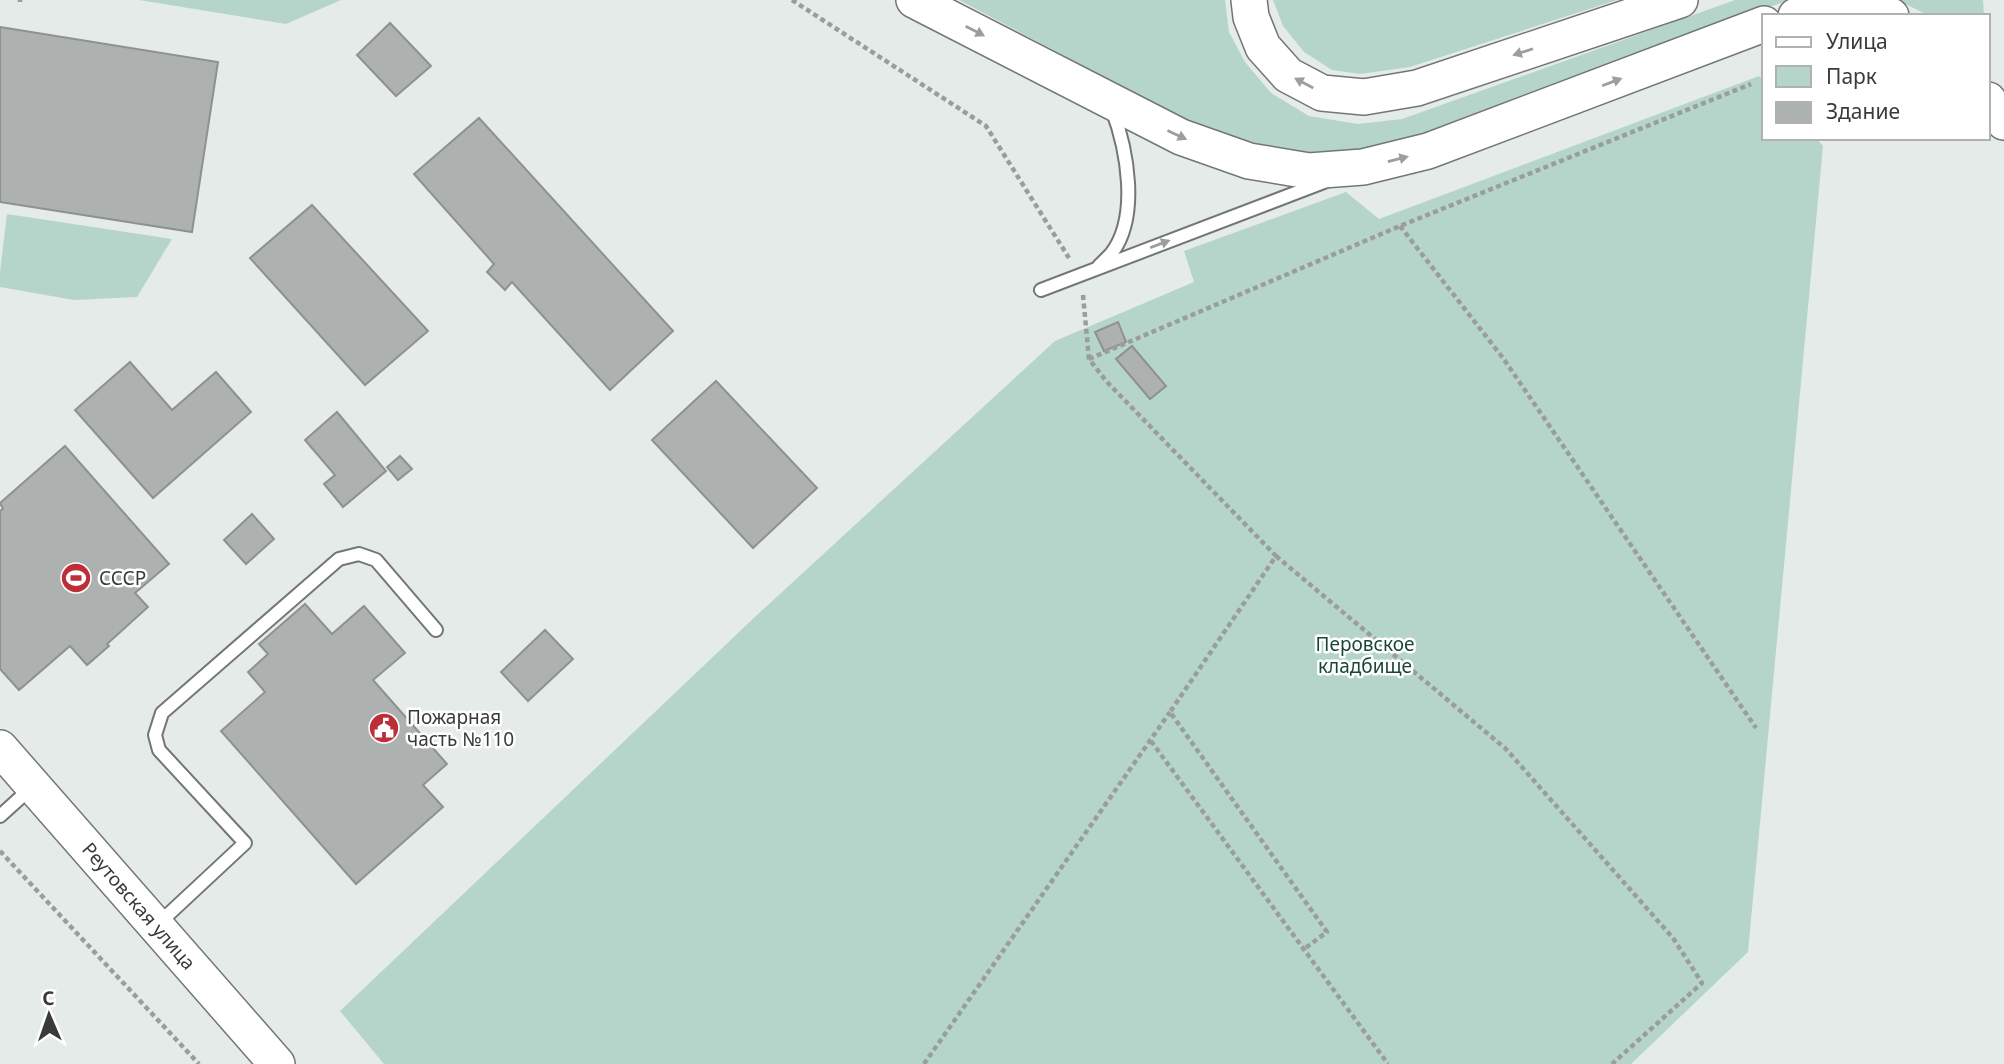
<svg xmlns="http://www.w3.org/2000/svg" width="2004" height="1064" viewBox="0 0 2004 1064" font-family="'Noto Sans',sans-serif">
<rect width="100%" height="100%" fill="#e5ebe9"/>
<g fill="#b6d5ca">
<polygon points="139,0 341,0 286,24"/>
<polygon points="959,0 1225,0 1229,32 1245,62 1271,93 1309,116 1358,124 1402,119 1735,0 1791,0 1765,8 1417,137 1359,149 1316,153 1256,145 1189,122"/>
<polygon points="1273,0 1617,0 1410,67 1360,74 1332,70 1304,52 1283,26"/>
<polygon points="1897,0 1983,0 1984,16 1930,16"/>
<polygon points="1759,76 1764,81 1764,138 1816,138 1823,146 1748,952 1631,1064 384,1064 340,1011 757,615 1055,341 1194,282 1184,251 1346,192 1379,219"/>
<polygon points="7,214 172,239 137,297 74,300 0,287 0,272"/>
</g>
<g fill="#adb2b0" stroke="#8d9290" stroke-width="2">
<polygon points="390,23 431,66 396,96 357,55"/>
<polygon points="0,27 218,62 192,232 0,202"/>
<polygon points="479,118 673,331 610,390 512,282 505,290 487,272 494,264 414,174"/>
<polygon points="312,205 428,331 365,385 250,258"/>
<polygon points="1118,322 1126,342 1104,351 1095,332"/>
<polygon points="1132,346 1166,386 1150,399 1116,359"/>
<polygon points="130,362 172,410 216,372 251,412 153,498 75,410"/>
<polygon points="716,381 817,488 753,548 652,440"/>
<polygon points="337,412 386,471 343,507 324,484 335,475 305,440"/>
<polygon points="65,446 169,564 135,593 148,607 107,644 109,646 87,665 70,646 19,690 0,669 0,511 3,509 0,503"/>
<polygon points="400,456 412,469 398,480 387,467"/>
<polygon points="252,514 274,539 246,564 224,540"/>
<polygon points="305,604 332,634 364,606 405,653 373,680 447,764 423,785 443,807 356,884 221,731 265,692 248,672 268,654 259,644"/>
<polygon points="545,630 573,659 528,701 501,672"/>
</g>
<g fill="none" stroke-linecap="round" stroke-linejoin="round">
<g stroke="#727775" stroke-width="16">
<g id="lane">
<path d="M1099,266C1103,262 1107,258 1111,254C1140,217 1127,149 1112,109"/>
<polyline points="1041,290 1324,182"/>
<polyline points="0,816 31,788"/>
<polyline points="157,925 245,843 159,750 155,735 162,713 339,559 359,554 376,560 436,630"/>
</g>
</g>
<g stroke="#727775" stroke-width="38">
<g id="secondary">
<polyline points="914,0 1181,137 1249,161 1309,171 1363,167 1428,151 1764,24"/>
<polyline points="1249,0 1251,17 1263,47 1288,75 1322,93 1364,97 1417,88 1680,0"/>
<path d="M1796,16C1824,8 1862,6 1891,16"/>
<polyline points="1988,100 2004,122"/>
<polyline points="0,748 277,1064"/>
</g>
</g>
<g stroke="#999d9c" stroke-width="4.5" stroke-dasharray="5 3.5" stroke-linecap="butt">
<polyline points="20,0 20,2"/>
<polyline points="792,0 986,126 1069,258"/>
<polyline points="1400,226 1503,358 1756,728"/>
<polyline points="1083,295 1089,359 1107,382 1276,556 1170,712 1327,932 1304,949"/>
<polyline points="1089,359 1400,226 1751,84"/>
<polyline points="1276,556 1506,749 1673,938 1702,983 1612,1064"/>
<polyline points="1151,741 1388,1064"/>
<polyline points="0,851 199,1064"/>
<polyline points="924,1064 1170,712"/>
</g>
<use href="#lane" stroke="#fff" stroke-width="12"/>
<use href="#secondary" stroke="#fff" stroke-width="35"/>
</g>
<defs><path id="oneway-solid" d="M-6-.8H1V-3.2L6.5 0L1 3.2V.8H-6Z" transform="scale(1.75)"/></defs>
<g fill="#9c9d9c">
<use href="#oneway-solid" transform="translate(975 31) rotate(27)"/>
<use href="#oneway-solid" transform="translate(1523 52) rotate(162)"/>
<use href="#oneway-solid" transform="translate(1612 82) rotate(-21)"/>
<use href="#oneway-solid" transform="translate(1304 83) rotate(-152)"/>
<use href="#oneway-solid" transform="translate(1177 135) rotate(25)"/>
<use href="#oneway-solid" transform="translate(1398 159) rotate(-14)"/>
<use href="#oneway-solid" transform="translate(1160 244) rotate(-21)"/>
</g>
<defs>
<g id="stadium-disc" transform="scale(1.575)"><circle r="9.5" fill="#be2e39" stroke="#fff"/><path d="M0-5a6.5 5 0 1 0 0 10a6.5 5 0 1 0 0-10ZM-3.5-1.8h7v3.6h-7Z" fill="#fff"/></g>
<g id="civic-disc" transform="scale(1.575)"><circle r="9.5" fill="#be2e39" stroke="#fff"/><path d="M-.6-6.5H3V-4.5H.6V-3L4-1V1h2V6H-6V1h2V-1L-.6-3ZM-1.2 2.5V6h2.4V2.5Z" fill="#fff"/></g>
</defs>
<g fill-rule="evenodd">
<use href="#stadium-disc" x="76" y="578"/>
<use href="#civic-disc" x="384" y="728"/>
</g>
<g text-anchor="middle" stroke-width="5" stroke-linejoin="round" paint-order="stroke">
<g font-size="19" fill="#393b3a" stroke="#fff" text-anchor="start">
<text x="99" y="585">СССР</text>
<text x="407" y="724">Пожарная<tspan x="407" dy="22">часть №110</tspan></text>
</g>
<g font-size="19" fill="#1a463a" stroke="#fff">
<text x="1365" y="651">Перовское<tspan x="1365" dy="22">кладбище</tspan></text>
</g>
<g font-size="19" fill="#393b3a" stroke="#fff">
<text transform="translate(139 906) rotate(49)" y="7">Реутовская улица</text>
</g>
</g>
<rect x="1762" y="14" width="228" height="126" fill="#ffffff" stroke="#b0b1b0" stroke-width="2"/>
<rect x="1776" y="37" width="35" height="10" fill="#ffffff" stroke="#b0b1b0" stroke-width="2"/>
<text x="1826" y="49" font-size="21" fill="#393b3a">Улица</text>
<rect x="1776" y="66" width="35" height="21" fill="#b6d5ca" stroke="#b0b1b0" stroke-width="2"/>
<text x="1826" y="84" font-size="21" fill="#393b3a">Парк</text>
<rect x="1776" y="102" width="35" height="21" fill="#adb2b0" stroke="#b0b1b0" stroke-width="2"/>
<text x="1826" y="119" font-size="21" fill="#393b3a">Здание</text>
<g transform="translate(49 1015) rotate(358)" stroke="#ffffff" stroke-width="5" paint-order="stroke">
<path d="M0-5L12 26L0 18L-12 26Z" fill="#393b3a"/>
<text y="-10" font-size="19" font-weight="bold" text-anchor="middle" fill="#393b3a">С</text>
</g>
</svg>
